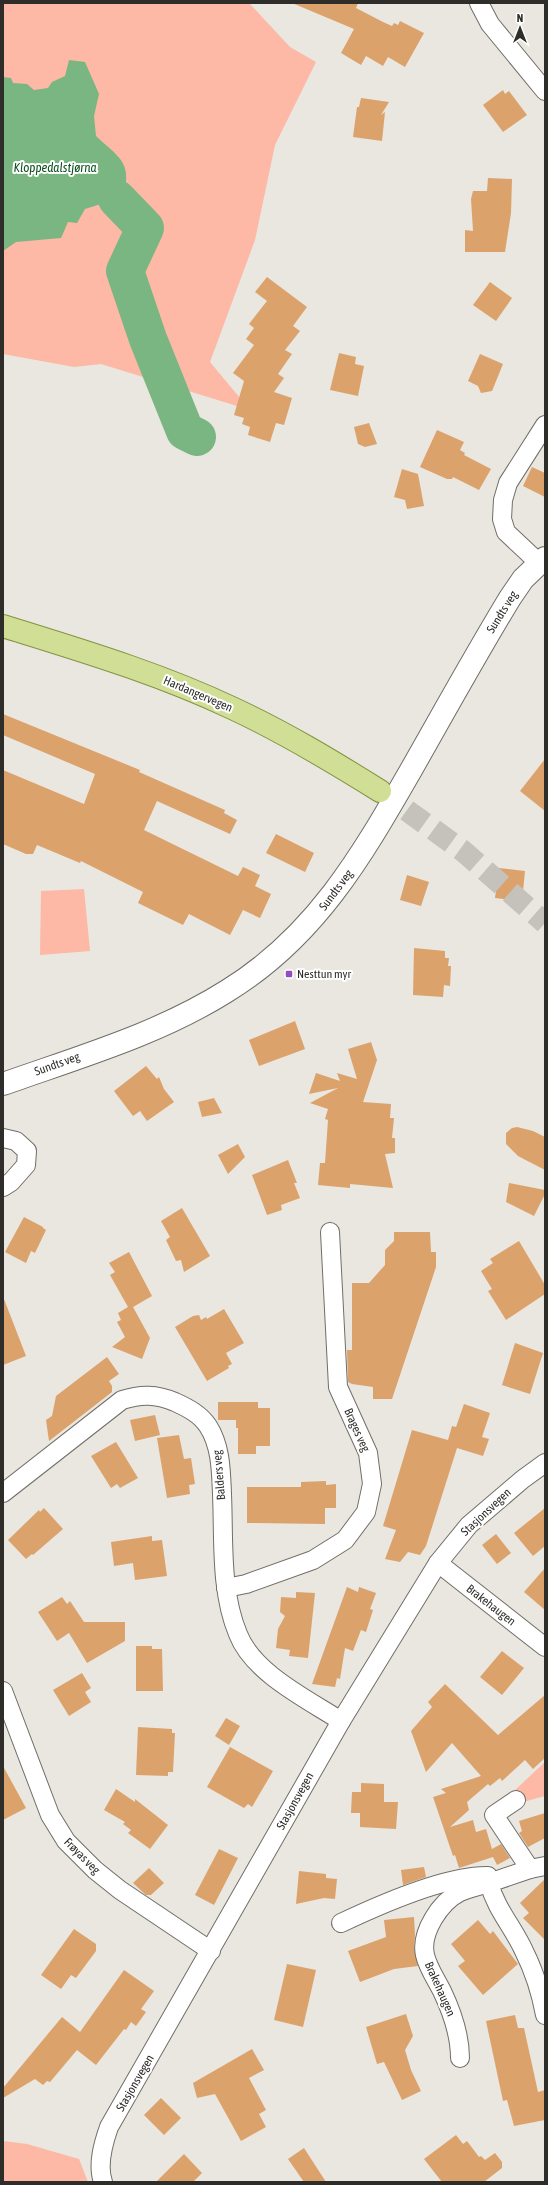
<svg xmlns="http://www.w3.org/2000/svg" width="548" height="2185" viewBox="0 0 548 2185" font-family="'Asap Condensed',sans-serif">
<rect width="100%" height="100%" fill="#e9e7df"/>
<g fill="#fdb8a6">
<polygon points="3,3 249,3 290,47 316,62 275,145 255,240 210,362 250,410 101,364 74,367 3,354"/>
<polygon points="84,889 90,951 40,955 41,891"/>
<polygon points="545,1762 545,1796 523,1802 513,1792"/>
<polygon points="3,2141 27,2144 79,2159 88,2182 3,2182"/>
</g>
<path fill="#7ab681" d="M69,60L85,62L99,94L94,116L96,136C118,157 132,161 124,194L117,199L85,209L77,223L68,222L61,238L16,242L3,251V77L11,78L13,83L27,84L34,90L48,88L52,82L65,76Z"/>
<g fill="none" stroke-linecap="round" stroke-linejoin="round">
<polyline stroke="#7ab681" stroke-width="38" points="117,199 145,228 125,271 148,339 185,431 197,437"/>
</g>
<g fill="#dca26c">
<polygon points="292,3 358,3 356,8 383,22 392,26 394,23 398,25 400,21 424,33 405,67 388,57 383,66 366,56 361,65 341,53 354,29"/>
<polygon points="503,90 505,94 509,91 527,115 503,132 483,105"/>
<polygon points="361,98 389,102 381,115 385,112 382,141 353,137 357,107 359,107"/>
<polygon points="488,178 512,179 511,213 505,252 465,252 465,230 473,231 471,199 473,191 487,191"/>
<polygon points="267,277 307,307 293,326 300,331 285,350 292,354 278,374 284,378 274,392 292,398 284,425 276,423 270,442 248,435 250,427 242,424 244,418 234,415 244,381 233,373 254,345 246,339 254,328 249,324 267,301 255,292"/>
<polygon points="490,282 512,298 496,321 473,305"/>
<polygon points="339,353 356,357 355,364 364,366 358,396 330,390"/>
<polygon points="480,354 503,364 492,391 481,393 478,386 468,381"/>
<polygon points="369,423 377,444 365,447 358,444 354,427"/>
<polygon points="437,430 464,442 460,450 465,453 464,455 491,469 479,490 453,477 452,479 447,479 420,467"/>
<polygon points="532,467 545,473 545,497 523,486"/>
<polygon points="402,469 418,474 424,506 407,509 405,500 394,497"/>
<polygon points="3,714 140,770 139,772 225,810 224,813 237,820 230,834 157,801 144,830 238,876 243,867 260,875 255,886 271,894 260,918 243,910 230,935 189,914 183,925 138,903 143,892 81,861 80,863 37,845 33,854 26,854 3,844 3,770 84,804 95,774 3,735"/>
<polygon points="545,759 545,811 520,791"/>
<polygon points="276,834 314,853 305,872 266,853"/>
<polygon points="499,868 525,871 522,901 495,898"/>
<polygon points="407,875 429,882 421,906 400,900"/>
<polygon points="414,948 445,951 445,958 449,958 448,966 451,966 450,986 444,985 443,997 413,995"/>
<polygon points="295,1021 305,1049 259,1066 249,1040"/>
<polygon points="371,1042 377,1060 363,1102 391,1104 390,1118 394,1118 392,1138 395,1138 395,1153 385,1154 393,1188 350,1184 350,1188 318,1185 320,1163 325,1163 328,1120 325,1119 328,1109 310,1103 338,1088 309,1094 316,1073 340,1081 337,1073 357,1079 348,1049"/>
<polygon points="146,1066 157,1079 159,1077 164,1089 174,1102 147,1121 140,1111 133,1116 114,1091"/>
<polygon points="214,1098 222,1113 202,1117 198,1102"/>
<polygon points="517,1127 533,1131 545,1137 545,1170 518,1156 506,1144 506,1133 512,1128"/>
<polygon points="238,1144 245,1157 228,1174 218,1155"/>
<polygon points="288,1160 297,1183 294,1183 300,1198 281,1205 282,1210 267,1215 252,1175"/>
<polygon points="509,1183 545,1190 545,1194 534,1216 506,1202"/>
<polygon points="182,1208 210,1256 184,1272 181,1260 176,1261 166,1240 170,1237 161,1221"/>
<polygon points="24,1217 43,1227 43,1228 46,1230 35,1253 31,1251 26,1263 5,1252"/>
<polygon points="394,1232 430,1232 431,1252 436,1252 436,1267 392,1399 373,1399 373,1387 352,1384 348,1382 347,1350 352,1350 352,1283 369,1283 385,1265 385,1250 394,1241"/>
<polygon points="519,1241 545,1285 545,1294 506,1320 488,1291 492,1289 481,1271 493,1263 490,1259"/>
<polygon points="129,1252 152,1296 133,1307 150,1338 142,1359 112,1347 125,1337 117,1322 121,1320 118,1313 128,1307 110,1275 115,1272 109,1263"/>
<polygon points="4,1299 26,1356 3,1365 3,1300"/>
<polygon points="224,1309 244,1343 226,1353 232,1364 228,1366 229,1368 207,1381 175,1327 193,1316 199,1315 201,1320 206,1317 207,1319"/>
<polygon points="515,1343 543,1353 530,1394 502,1385"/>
<polygon points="107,1357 119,1374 109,1381 112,1386 112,1392 49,1441 46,1420 52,1416 56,1396"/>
<polygon points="218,1402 258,1402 258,1408 270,1408 270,1446 256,1446 256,1454 238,1454 238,1428 236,1428 236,1420 218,1420"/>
<polygon points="464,1404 490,1413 482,1437 489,1439 483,1456 457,1448 426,1546 420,1555 408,1552 400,1562 385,1559 396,1530 383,1526 412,1430 448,1440 452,1426 456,1427"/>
<polygon points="155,1415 160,1435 135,1441 130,1420"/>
<polygon points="179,1435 184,1459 191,1458 195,1484 189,1485 190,1494 167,1498 157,1438"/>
<polygon points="116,1442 138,1478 120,1488 117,1484 111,1488 91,1456"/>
<polygon points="326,1481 326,1485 336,1484 336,1508 325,1508 325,1524 247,1523 247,1487 301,1487 301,1482"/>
<polygon points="44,1508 63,1529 33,1555 32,1554 26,1559 8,1540 39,1510 40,1512"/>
<polygon points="545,1508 545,1546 533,1556 514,1533"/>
<polygon points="496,1534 511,1553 497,1564 482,1545"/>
<polygon points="152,1536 152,1541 162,1540 167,1576 135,1580 133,1563 114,1566 111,1542"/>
<polygon points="545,1568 545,1610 524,1592"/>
<polygon points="347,1587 358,1592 359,1587 376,1593 370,1609 373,1610 366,1632 361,1630 353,1651 345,1648 340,1679 337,1678 335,1687 312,1684"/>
<polygon points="296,1592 315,1593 308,1658 289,1656 290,1650 276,1648 278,1629 285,1616 280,1612 281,1597 296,1598"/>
<polygon points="62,1597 67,1604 70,1601 84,1622 125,1622 125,1641 87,1663 69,1633 57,1641 38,1612"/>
<polygon points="136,1646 152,1646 152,1649 162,1649 163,1691 136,1691"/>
<polygon points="502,1651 524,1668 502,1695 480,1677"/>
<polygon points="82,1673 91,1688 85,1692 91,1702 69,1716 53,1690"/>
<polygon points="445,1684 498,1735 545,1695 545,1758 533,1769 525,1760 502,1781 500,1778 490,1786 488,1784 467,1802 469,1810 450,1827 473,1820 476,1832 486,1829 492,1849 501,1844 510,1858 497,1865 493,1857 459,1868 455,1855 453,1856 433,1797 446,1793 441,1789 481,1776 452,1743 426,1772 411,1731 432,1707 428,1702"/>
<polygon points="226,1718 240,1726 229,1745 215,1736"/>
<polygon points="138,1727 172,1729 172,1733 175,1733 173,1772 168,1772 168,1776 136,1775"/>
<polygon points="230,1747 273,1771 252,1807 248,1804 244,1808 207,1787"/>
<polygon points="3,1766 26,1808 3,1820"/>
<polygon points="361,1783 384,1784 384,1802 398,1802 396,1829 360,1827 360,1813 351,1813 352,1792 361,1792"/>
<polygon points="116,1789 135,1802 135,1799 168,1825 150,1849 128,1833 131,1830 123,1824 125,1822 104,1810"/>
<polygon points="545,1813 545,1838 528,1847 519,1833 522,1831 519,1821"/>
<polygon points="219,1849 238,1858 214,1905 195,1895"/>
<polygon points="424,1867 426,1877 403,1885 401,1870"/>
<polygon points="149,1868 164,1883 151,1895 146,1895 133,1883"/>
<polygon points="299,1871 326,1874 326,1878 337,1879 335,1899 324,1898 296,1904"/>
<polygon points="545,1879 545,1940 523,1918 529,1913 520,1903"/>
<polygon points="414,1917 415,1935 414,1947 418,1966 394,1969 360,1982 348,1951 386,1937 384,1920"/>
<polygon points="478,1920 490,1934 493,1931 518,1964 483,1995 458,1966 465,1961 451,1944"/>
<polygon points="74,1929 96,1944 96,1951 76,1978 71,1975 61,1989 41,1975"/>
<polygon points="287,1964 316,1970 303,2027 274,2020"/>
<polygon points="124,1970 154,1991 141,2009 146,2012 136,2026 131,2022 126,2030 124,2029 96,2065 77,2050 50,2082 47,2081 43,2085 35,2079 3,2098 3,2088 62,2017 80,2032"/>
<polygon points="406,2014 413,2036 405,2050 411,2070 421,2091 402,2100 384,2062 377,2064 366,2027"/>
<polygon points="515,2015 518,2028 524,2028 538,2092 545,2090 545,2120 514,2126 507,2100 503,2101 486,2021"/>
<polygon points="252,2049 264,2070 249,2078 266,2110 259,2114 266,2127 241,2141 215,2094 197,2098 193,2083"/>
<polygon points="161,2098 181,2118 164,2135 144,2115"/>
<polygon points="456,2135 463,2144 467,2141 479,2157 481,2156 485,2160 495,2153 502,2162 502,2168 484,2182 442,2182 424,2159"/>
<polygon points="304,2148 326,2182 304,2182 288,2159"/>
<polygon points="184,2154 202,2173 193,2182 156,2182"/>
</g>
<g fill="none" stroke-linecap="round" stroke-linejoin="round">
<polyline stroke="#c4c2bb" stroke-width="22" stroke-dasharray="22 11" stroke-linecap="butt" points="380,791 463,851 545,923"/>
<g stroke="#706e67" stroke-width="20">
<g id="minor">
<polyline points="479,3 490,24 545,91"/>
<polyline points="539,563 506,532 502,519 503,500 508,483 545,425"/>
<polyline points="3,1138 16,1141 27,1151 26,1165 11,1182 3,1187"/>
<path d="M3,1493L122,1400C141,1394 156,1394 175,1402C188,1408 200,1414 208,1426C221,1446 221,1471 222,1494C224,1540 220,1591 238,1634C253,1673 307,1699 341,1721"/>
<polyline points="438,1563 545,1647"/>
<polyline points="226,1588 246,1584 313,1560 345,1540 366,1512 372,1484 368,1453 338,1387 330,1232"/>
<polyline points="3,1691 50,1815 66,1841 95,1870 120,1890 211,1951"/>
<polyline points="516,1800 494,1815 530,1869"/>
<path d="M545,1866L530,1869L489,1883C496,1909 513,1927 524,1951C534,1971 541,1993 545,2015"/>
<path d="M341,1923C379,1905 447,1875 488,1876"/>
<path d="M460,2058C460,2034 452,2012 442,1991C436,1979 428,1968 425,1955C420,1933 440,1902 460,1892C469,1888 479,1886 489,1883"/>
<path d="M103,2182C97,2165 103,2144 109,2127L341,1721L438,1563L469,1525L523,1479L545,1463"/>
</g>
</g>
<g stroke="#706e67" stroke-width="24">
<path id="tertiary" d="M3,1084C79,1057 159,1034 227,991C315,937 361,857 411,770C444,712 476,654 510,598L523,579L545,558"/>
</g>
<g stroke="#839242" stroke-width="24">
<path id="primary" d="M3,626C80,650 158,673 232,708C284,732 332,761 380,791"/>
</g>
<use href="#minor" stroke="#fff" stroke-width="18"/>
<use href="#tertiary" stroke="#fff" stroke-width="22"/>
<use href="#primary" stroke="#d0df95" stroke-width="22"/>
</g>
<rect fill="#944dc0" stroke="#fff" stroke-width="1.5" x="285" y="970" width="8" height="8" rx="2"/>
<g text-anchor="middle" stroke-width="4" stroke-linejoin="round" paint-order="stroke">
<g font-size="12" fill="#2e2d2a" stroke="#fff">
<text transform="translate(502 612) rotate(-58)" y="4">Sundts veg</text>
<text transform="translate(198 694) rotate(23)" y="4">Hardangervegen</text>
<text transform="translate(336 890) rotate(-53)" y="4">Sundts veg</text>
<text transform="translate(57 1064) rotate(-20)" y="4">Sundts veg</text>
<text transform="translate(357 1430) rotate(66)" y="4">Brages veg</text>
<text transform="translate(219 1475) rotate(-95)" y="4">Balders veg</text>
<text transform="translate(486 1512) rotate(-43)" y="4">Stasjonsvegen</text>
<text transform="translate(491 1605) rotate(38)" y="4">Brakehaugen</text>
<text transform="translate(295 1801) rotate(-61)" y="4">Stasjonsvegen</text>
<text transform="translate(82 1856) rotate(45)" y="4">Frøyas veg</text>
<text transform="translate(440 1989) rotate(66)" y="4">Brakehaugen</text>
<text transform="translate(135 2083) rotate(-60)" y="4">Stasjonsvegen</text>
</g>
<g font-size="12" fill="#2e2d2a" stroke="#fff" text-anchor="start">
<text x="297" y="978">Nesttun myr</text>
</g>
<g font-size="13" font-style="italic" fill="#0d4f1e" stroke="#fff">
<text x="55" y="172">Kloppedalstjørna</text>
</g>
</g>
<rect width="548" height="2185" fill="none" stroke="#2e2d2a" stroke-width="8"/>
<g transform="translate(520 28)" stroke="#ffffff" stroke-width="3" paint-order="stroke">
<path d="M0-3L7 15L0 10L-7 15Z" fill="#2e2d2a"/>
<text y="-6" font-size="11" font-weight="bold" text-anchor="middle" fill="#2e2d2a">N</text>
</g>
</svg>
